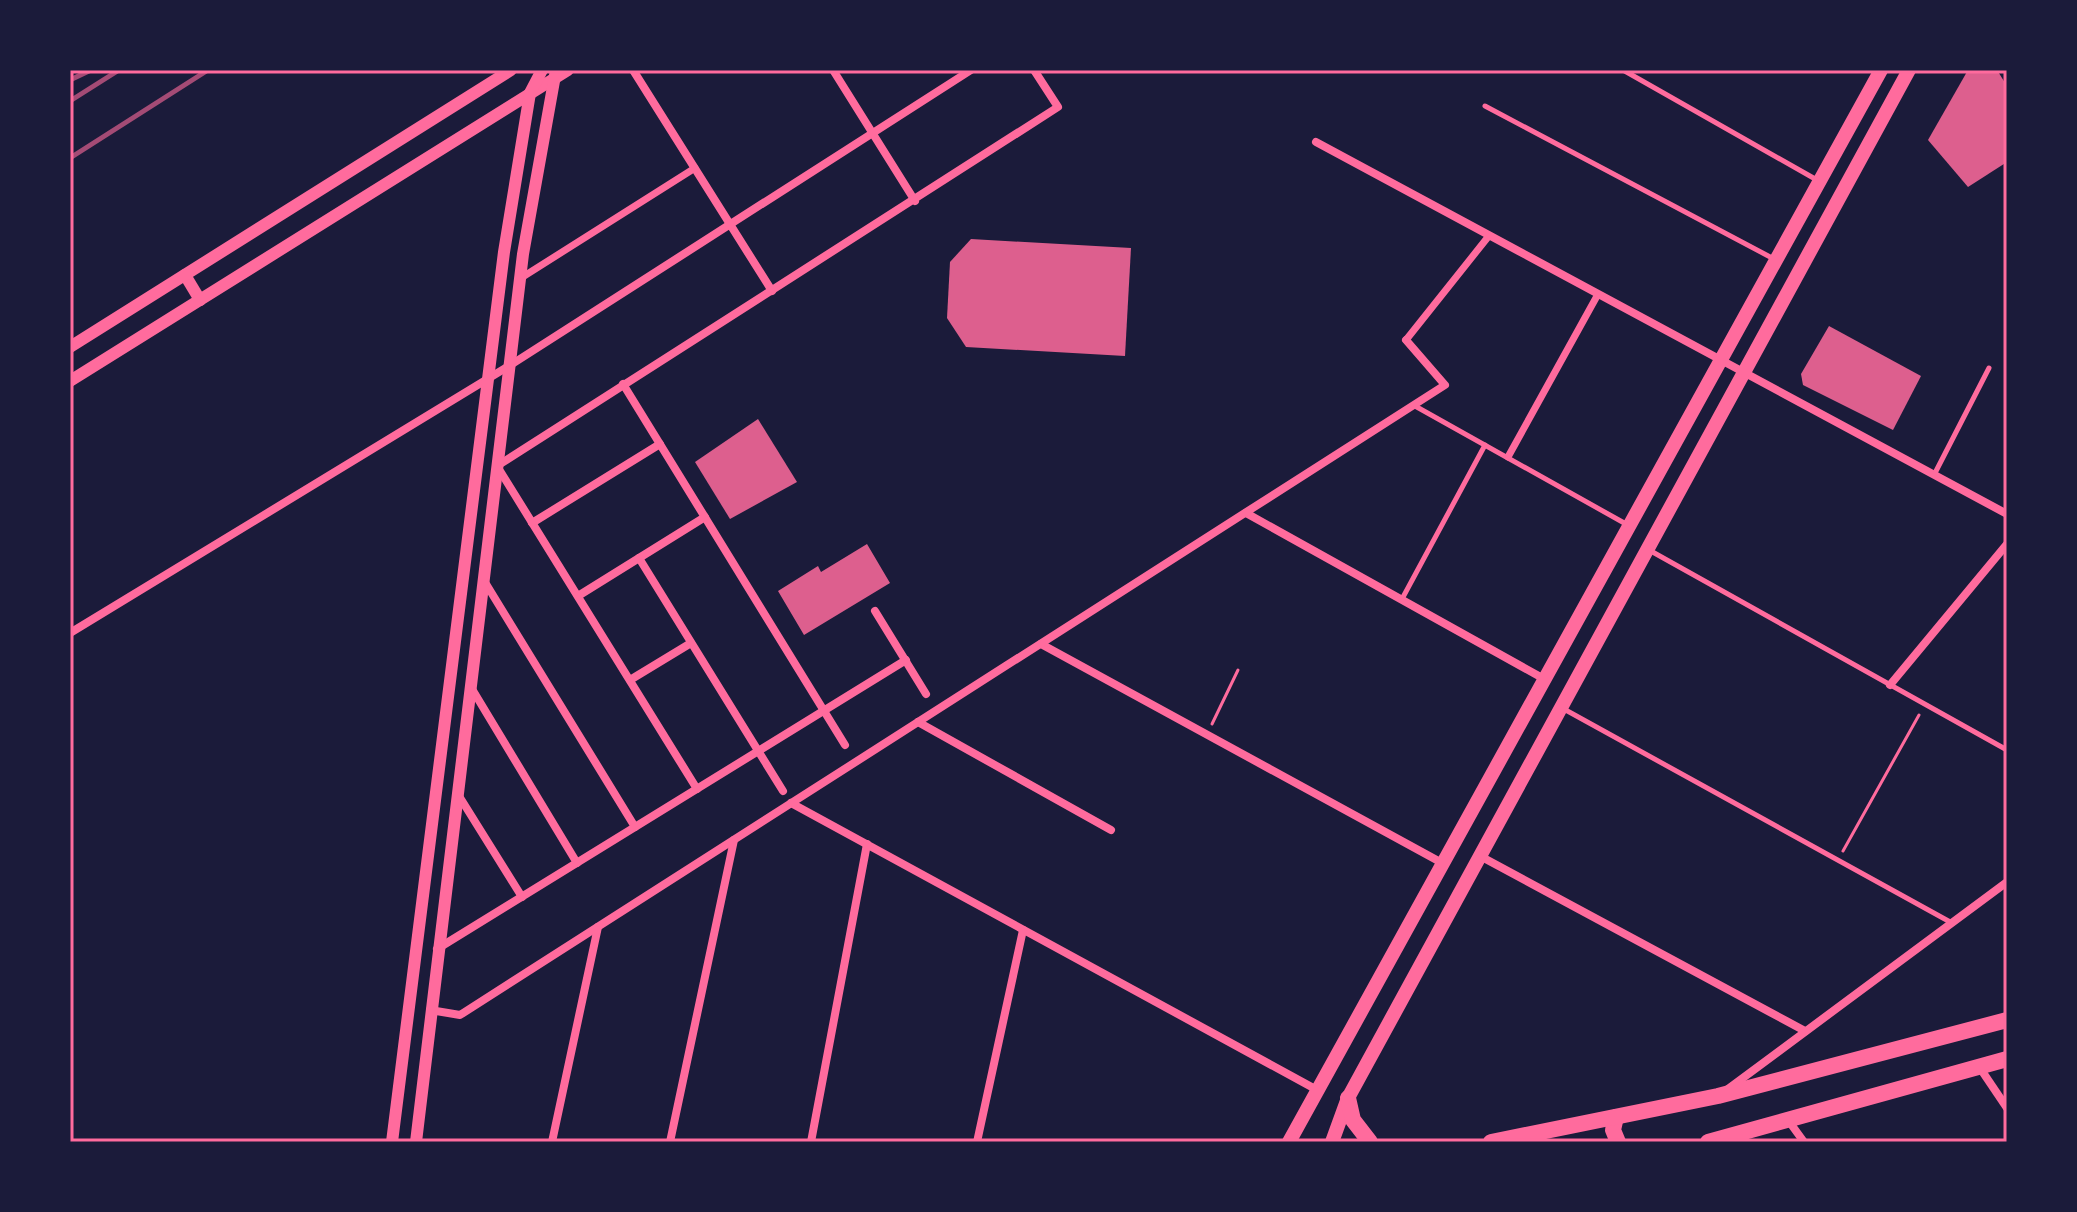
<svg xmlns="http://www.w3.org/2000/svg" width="2077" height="1212" viewBox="0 0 2077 1212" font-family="'Fira Sans',sans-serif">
<rect width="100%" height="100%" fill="#1b1b3a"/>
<g fill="#dd5f8e">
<polygon points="1968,70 1997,70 2007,86 2007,162 1968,187 1928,140"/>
<polygon points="971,239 1131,248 1125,356 966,347 947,318 950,262"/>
<polygon points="1829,326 1921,376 1893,430 1803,385 1801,374"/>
<polygon points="758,419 797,482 730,519 695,462"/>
<polygon points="867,544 890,583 804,635 778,591 818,566 821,572"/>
</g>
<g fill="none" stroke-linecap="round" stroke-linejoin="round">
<g stroke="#ff6b9d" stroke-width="3">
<polyline points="1212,724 1238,670"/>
<polyline points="1843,851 1919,715"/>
</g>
<g stroke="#ff6b9d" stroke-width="5">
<polyline points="1623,70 1817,180"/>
<polyline points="1485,106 1774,259"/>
<polyline points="1415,406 1626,524"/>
<polyline points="1934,475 1989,368"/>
<polyline points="1649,550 2007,750"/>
<polyline points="1402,599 1485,445"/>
<polyline points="1562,708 1952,923"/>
</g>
<g stroke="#ff6b9d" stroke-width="7">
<polyline points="521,278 695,168"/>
<polyline points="1406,340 1488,237"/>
<polyline points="1508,457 1597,296"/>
</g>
<g stroke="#ff6b9d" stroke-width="8">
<polyline points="633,70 772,291"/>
<polyline points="833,70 915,201"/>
<polyline points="1316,142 2007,514"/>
<polyline points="623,384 845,745"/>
<polyline points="1246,513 1546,680"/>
<polyline points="532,523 660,444"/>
<polyline points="639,558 783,791"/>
<polyline points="483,579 635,827"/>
<polyline points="578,596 705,517"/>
<polyline points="875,611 926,694"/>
<polyline points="70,633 509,366 971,70"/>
<polyline points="1041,644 1444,864"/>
<polyline points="630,680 691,643"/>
<polyline points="1890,685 2007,544"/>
<polyline points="472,689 577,863"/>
<polyline points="918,722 1111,830"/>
<polyline points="697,789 497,466 1058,107 1034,70"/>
<polyline points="459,796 522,897"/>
<polyline points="791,803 1319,1091"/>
<polyline points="1480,856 1805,1031"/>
<polyline points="437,949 906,660"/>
<polyline points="430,1010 460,1015 1445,385 1406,340"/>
<polyline points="1980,1068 2007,1108"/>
<polyline points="1728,1089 2007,882"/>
<polyline points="1788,1120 1804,1142"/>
<polyline points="552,1142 598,927"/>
<polyline points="670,1142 734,840"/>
<polyline points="811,1142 867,844"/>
<polyline points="977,1142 1023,930"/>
</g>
<g stroke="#ff6b9d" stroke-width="12">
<polyline points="185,275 200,300"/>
<polyline points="70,347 511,70"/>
<polyline points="70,381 568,70"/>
<polyline points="392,1142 504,252 530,93 542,70"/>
<polyline points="416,1142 523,254 556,70"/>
</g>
<g stroke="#ff6b9d" stroke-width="14">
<polyline points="1289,1142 1881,70"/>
<polyline points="1332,1142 1348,1098 1909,70"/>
</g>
<g stroke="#ff6b9d" stroke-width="16">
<polyline points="1348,1098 1353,1120 1370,1142"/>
<polyline points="1616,1117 1613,1130 1618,1142"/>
<polyline points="1491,1142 1718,1096 2007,1020"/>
<polyline points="1708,1142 2007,1059"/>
</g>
<g stroke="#a44b75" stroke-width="5">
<polyline points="70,80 91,70"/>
<polyline points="70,101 119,70"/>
<polyline points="70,158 208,70"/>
</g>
</g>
<rect width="2077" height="1212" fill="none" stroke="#1b1b3a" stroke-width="144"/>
<rect x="72" y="72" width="1933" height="1068" fill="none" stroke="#ff6b9d" stroke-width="3"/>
</svg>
